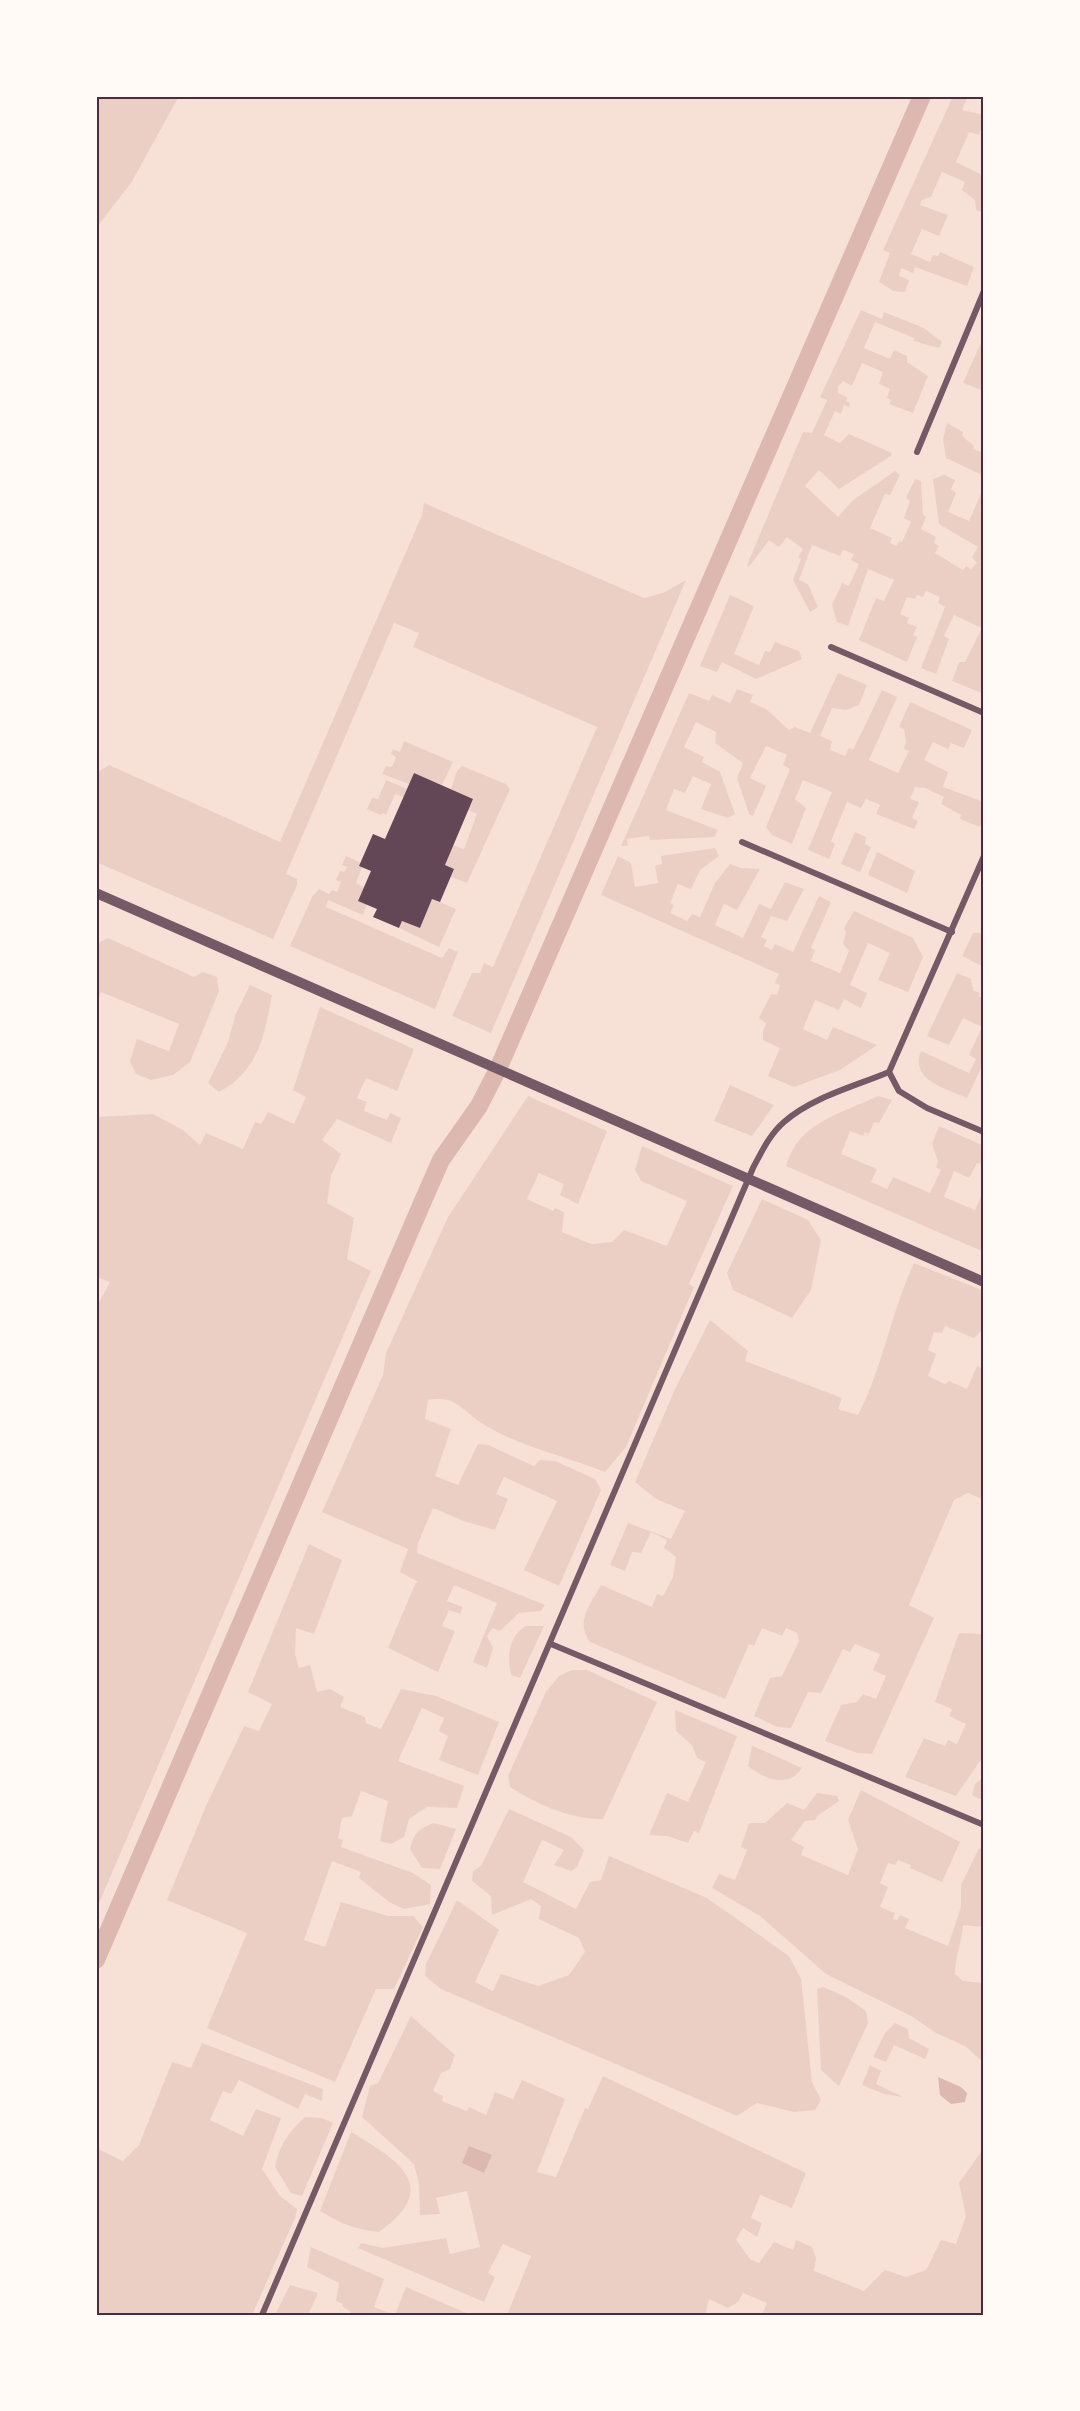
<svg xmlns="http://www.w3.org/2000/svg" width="1080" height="2411" viewBox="0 0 1080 2411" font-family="'Space Grotesk',sans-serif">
<rect width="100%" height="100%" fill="#f7e1d7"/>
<g fill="#ebcfc5">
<polygon points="96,96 179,96 131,183 96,228"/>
<polygon points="953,96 968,96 962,110 984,115 984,130 981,129 979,135 969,132 956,162 984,176 984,213 976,210 975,200 962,190 965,182 942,172 931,197 922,200 920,205 948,215 939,236 922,229 911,254 930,262 933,255 938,256 940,252 974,267 967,286 915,267 913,273 901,268 899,276 909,280 905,292 893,291 879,282 890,253 883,250"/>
<polygon points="861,310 882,319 884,312 924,328 942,342 939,348 914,341 914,338 875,322 864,348 890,359 894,350 907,356 907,362 928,376 913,413 889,404 891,400 887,398 890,389 879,384 883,372 862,363 852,386 843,381 838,387 838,393 847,397 846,401 850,403 849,407 844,405 841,414 835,411 824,435 840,443 849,434 892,453 891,456 839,489 819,470 805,486 838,517 852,501 895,471 900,475 890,495 885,494 870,528 892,538 890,543 896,546 899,541 902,542 911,522 904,518 910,501 906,498 915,479 921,481 923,515 926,517 921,529 936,537 934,543 939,546 935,553 963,570 966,566 971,569 977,563 972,557 978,547 939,524 933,479 944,475 955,480 951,489 956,493 948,512 969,521 984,487 984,694 952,681 959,662 965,662 982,628 954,615 944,636 949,639 936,674 921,668 945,607 938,603 940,597 926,591 923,597 917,595 915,599 907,597 900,614 909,618 907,623 917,627 913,635 917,637 907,662 859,640 876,598 884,601 894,580 868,569 848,626 837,622 832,605 842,583 849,586 859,564 851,560 854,554 843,550 840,556 812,545 799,580 808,584 818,607 810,612 793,580 801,559 798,557 803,549 787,537 779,547 769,540 749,567 747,565 803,432 812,433 827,400 820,397"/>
<polygon points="984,336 984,391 963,383"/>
<polygon points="947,423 963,432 962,436 974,446 973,449 984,453 984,476 946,458 943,439"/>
<polygon points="424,503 644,598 663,593 686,580 491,1033 452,1016 472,973 480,973 484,963 493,967 597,727 413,647 419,633 394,623 286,874 297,879 297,885 273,939 96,862 96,773 109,765 280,842 422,515"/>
<polygon points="730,595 754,606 734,654 759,665 765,651 770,652 775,642 799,651 802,659 756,679 722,662 717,672 700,666"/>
<polygon points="838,673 867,685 859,705 846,710 832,708 820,736 832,741 830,750 845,756 849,748 853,750 882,690 897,697 869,760 898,773 909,751 904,749 906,742 904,729 899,727 910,702 972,730 964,748 951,743 948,749 933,742 924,760 948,772 943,787 984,802 984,817 980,827 960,819 961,815 941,804 944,797 925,788 915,787 910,799 919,802 912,818 918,821 914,829 876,814 880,805 866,799 861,808 847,802 831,841 835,844 829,859 808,850 832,792 803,780 795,799 806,808 792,844 772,835 766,827 790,769 783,765 787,755 766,746 750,778 766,786 753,816 749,814 737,778 743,763 715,743 716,732 696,722 684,747 704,757 702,762 720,772 735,814 728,818 701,809 711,784 693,776 685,793 674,789 666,810 718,830 714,837 650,840 649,836 627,839 628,846 621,846 689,693 709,701 712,695 730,703 737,689 753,695 750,702 766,709 789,730 795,727 810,733"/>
<polygon points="404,741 453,762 442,785 414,774 409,784 382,774 386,766 392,767 396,757 391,754 393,749 400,752"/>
<polygon points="462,766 506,784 510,789 467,883 451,877 454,869 445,865 453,845 464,849 477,814 468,810 473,799 451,789 457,771"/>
<polygon points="386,780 407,789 403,797 395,794 386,815 383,813 381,815 367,809 372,798 378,799"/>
<polygon points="855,832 866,837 865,844 871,847 860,872 841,864"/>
<polygon points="715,848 719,856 700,870 691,889 678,884 670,903 674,905 670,913 687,921 692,914 700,917 715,883 730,864 741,868 760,869 737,910 724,904 715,925 743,938 759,904 771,909 785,882 804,889 787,921 771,916 761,937 767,940 764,946 772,950 775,944 793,952 819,896 831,902 811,948 815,950 811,961 840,973 849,951 843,944 846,932 844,928 854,911 913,938 923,957 908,992 878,980 890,953 868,943 850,985 867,993 861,1008 844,999 839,1010 815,1000 803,1029 827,1040 833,1027 877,1045 840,1070 794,1087 768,1076 780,1048 763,1040 763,1032 766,1023 759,1018 771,994 777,995 780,985 775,983 779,974 601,895 618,856 631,863 635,887 658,883 655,866 662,864 661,856"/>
<polygon points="877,852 915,871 907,893 868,875"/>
<polygon points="346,856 361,863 362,867 356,883 364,887 358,900 367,904 363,915 328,900 326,907 442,958 449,948 458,952 435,1009 290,946 312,897 319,889 329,894 332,890 337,892 341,882 336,880 340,871 344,872 347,867 342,865"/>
<polygon points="432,899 456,909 439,947 399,928 402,921 420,928"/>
<polygon points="973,933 984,933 984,967 962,956"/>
<polygon points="108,938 194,977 203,972 217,977 219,991 190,1062 173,1075 151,1080 136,1074 130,1061 137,1039 169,1051 179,1024 101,992 96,1003 96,944"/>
<path d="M957,973L971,979L973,990L980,993L979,996L984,999L982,1006L984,1007V1069L981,1068L967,1098C947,1089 909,1080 921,1051L969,1073L976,1059L969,1055L982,1027L963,1018L949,1045L927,1036Z"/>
<path d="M250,985L272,995C264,1037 259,1070 219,1092L208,1083L228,1042L235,1016Z"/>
<polygon points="320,1007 414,1049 397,1091 366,1078 357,1098 367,1102 364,1111 387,1120 390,1113 401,1118 391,1143 337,1119 322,1140 341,1154 331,1176 327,1203 354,1218 347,1259 371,1271 96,1910 96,1308 110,1282 96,1277 96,1117 153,1114 183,1130 200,1145 206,1133 243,1149 255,1122 261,1124 268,1112 294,1124 306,1097 293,1090"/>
<polygon points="730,1085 774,1105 752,1136 714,1121"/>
<path d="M528,1096L607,1131L578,1204L560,1195L564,1184L539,1173L527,1199L553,1211L555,1208L564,1212L562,1232L591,1244L612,1242L624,1230L667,1246L687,1201L641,1181L635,1170L642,1146L733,1186L689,1284L694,1287L626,1447L605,1472C566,1456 516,1446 480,1422C461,1409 455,1395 428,1400L425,1419L451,1429L435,1476L458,1485L478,1444L488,1445L534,1466L540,1460L555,1461L595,1479L601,1490L559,1586L524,1570L557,1501L504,1477L496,1494L508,1499L495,1530L466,1522L433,1508L418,1543L417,1553L545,1605L541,1611L519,1613L500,1631L492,1628L487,1636L493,1648L487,1668L473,1662L497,1603L454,1585L447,1601L463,1607L460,1614L449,1610L442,1626L455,1631L438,1672L388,1648L415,1584L418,1582L400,1572L408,1549L322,1512L383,1375L386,1353L448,1217Z"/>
<path d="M878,1096L892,1100L879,1123L874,1122L869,1134L865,1132L863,1136L850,1131L841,1154L877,1169L871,1182L887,1189L893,1177L930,1193L941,1170L936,1167L938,1161L932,1144L939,1126L984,1146L982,1164L977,1163L969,1178L954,1171L944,1197L975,1210L984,1189V1252L786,1166C799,1121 841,1114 878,1096Z"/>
<polygon points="762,1199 808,1220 821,1240 811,1290 792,1318 733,1290 727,1273"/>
<path d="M914,1263L984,1291V1328L974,1338L945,1326L942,1333L934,1332L928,1350L936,1354L928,1376L945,1384L949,1381L967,1389L977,1366L984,1369V1500L968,1493L954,1500L909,1605L934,1618L872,1754L857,1753L825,1741L841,1705L857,1702L863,1694L876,1699L886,1676L873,1670L880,1654L855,1644L850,1652L843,1649L821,1693L808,1692L791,1728L777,1727L754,1716L770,1678L782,1676L799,1641L797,1633L786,1628L782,1636L762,1628L754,1646L749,1644L725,1699L590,1642C575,1621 590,1605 601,1585L652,1607L657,1594L663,1596L673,1577L676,1557L664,1548L667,1540L651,1532L641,1553L632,1552L625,1571L610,1565L628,1523L671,1539L685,1511L656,1499L635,1482L675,1389L710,1320L748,1351L745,1361L842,1398L838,1409L858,1415C883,1367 891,1312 914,1263Z"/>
<polygon points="309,1544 342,1560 314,1634 296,1628 295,1654 299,1668 310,1665 317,1692 330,1689 344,1697 340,1707 365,1717 366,1723 381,1729 401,1689 436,1696 499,1722 478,1775 439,1760 448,1736 439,1731 444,1718 422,1708 398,1761 464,1786 457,1808 427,1807 409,1819 404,1837 391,1844 380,1841 388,1801 361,1791 352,1816 342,1818 338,1838 343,1840 341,1847 413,1873 431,1885 430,1904 404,1909 389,1902 359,1878 361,1872 332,1861 304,1940 325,1947 341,1902 388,1916 413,1916 423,1927 394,1989 376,1989 335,2082 207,2028 247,1933 167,1900 206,1806 244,1726 259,1731 272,1704 248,1692"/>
<path d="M526,1626H544L520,1678L511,1675C507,1656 508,1637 526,1626Z"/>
<polygon points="959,1633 984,1634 984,1761 980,1761 956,1796 905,1777 924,1738 945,1746 948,1740 957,1744 966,1724 949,1716 952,1709 935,1702"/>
<path d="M572,1670H587L657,1702L603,1819C572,1820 536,1804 510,1787L508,1776L546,1692L559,1676Z"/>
<polygon points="675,1710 737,1736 699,1833 694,1831 688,1843 667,1836 649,1835 667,1793 688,1802 706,1762 697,1758 692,1745 676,1731"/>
<path d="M752,1746H753L802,1768C789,1788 765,1780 748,1766Z"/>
<polygon points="984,1777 984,1798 979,1799 972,1795 975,1784"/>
<path d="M861,1790L960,1842L942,1882L910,1868L911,1865L898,1860L895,1865L888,1863L880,1883L888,1887L880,1907L895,1913L893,1919L897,1920L900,1915L909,1919L905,1928L948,1946L961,1907V1885L979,1848L984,1850V1927L963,1925C962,1942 955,1957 955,1974L963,1981L984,1983V2063L965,2046L936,2033L913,2017L826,1974L760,1916L712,1888L719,1874L735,1880L747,1850L741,1847L749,1823H765L787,1803L804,1810L817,1793L837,1796L839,1801L817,1816L815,1820L805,1821L791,1840L804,1847L801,1855L848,1875L858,1849L848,1820Z"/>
<polygon points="509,1809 571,1837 584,1850 577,1867 571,1871 554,1865 564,1850 542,1840 523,1882 576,1909 590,1882 601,1880 609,1856 707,1898 789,1956 801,1979 812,2082 821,2100 815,2110 794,2112 757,2103 737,2116 441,1989 425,1976 426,1964 457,1900 499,1930 475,1982 493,1991 501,1974 538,1986 569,1975 585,1952 579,1938 539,1919 541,1906 531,1899 492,1915 491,1896 472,1881 473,1871 481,1866"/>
<path d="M434,1823L456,1829L440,1869L422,1868L410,1849C414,1833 418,1829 434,1823Z"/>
<polygon points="823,1987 846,1997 866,2011 868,2023 839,2086 821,2070 817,1989"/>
<polygon points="411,2016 455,2055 450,2069 441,2073 433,2091 443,2096 442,2101 467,2111 469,2107 486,2115 495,2092 513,2099 522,2080 565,2099 537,2172 556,2177 585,2108 588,2109 603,2076 806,2173 792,2208 760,2195 751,2218 762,2223 757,2237 743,2228 736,2240 750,2259 759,2263 774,2242 793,2250 796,2240 812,2247 816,2258 814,2271 864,2291 885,2270 906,2277 926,2270 941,2240 956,2244 966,2216 959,2183 981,2152 984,2128 984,2315 762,2315 767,2303 743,2293 738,2302 728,2308 709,2299 705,2315 507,2315 531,2256 503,2244 488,2273 495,2277 484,2302 358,2248 361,2243 383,2248 446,2238 450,2254 480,2247 467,2191 436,2198 440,2214 420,2215 419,2184 414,2164 362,2117 370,2086 378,2083"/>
<polygon points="895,2023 908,2029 909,2038 929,2049 925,2059 894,2045 886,2062 873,2057 885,2033"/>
<polygon points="202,2043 323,2089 322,2101 305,2094 298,2109 239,2080 231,2094 223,2091 210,2120 243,2136 256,2109 281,2118 262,2169 280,2196 297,2209 295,2218 252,2315 96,2315 96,2148 123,2161 139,2145 172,2062 191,2068"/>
<polygon points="870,2065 881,2071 876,2084 903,2097 884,2094 862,2085"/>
<path d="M305,2117L322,2118L333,2123L302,2196L291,2193L275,2167C279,2145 289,2132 305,2117Z"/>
<path d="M351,2132C396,2159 444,2186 379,2232C357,2230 339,2223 320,2211Z"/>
<polygon points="311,2247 384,2279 374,2307 395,2315 406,2287 471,2315 350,2315 351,2312 342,2306 343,2304 336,2301 339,2283 307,2267"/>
<polygon points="290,2285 318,2293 308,2315 275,2315"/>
</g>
<g fill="#dcb8b0">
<polygon points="938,2077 961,2087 967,2093 965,2102 951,2104 940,2095"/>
<polygon points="469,2146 492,2155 484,2173 462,2163"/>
</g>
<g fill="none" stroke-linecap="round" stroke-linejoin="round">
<polyline stroke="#dcb8b0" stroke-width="18" points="96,1960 426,1194 441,1160 479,1106 498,1069 922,96"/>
</g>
<polygon fill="#644757" points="414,773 473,799 445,865 454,869 440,902 432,899 420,928 402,921 399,928 373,917 377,909 358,901 371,871 359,866 373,834 385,839"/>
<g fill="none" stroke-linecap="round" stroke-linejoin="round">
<g stroke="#755966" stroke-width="6">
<polyline points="917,452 984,291"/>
<polyline points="831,647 984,713"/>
<polyline points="742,842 952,932"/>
<polyline points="889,1072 899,1091 927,1108 984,1132"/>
<polyline points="551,1644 984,1825"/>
<path d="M262,2315L753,1168C762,1151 770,1134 784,1122C812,1097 856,1086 889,1072L984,856"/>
</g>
<polyline stroke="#755966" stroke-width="10" points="96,893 984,1282"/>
</g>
<rect width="1080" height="2411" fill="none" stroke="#fffaf5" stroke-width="195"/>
<rect x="98" y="98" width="884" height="2216" fill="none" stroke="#4a2c40" stroke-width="2"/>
</svg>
